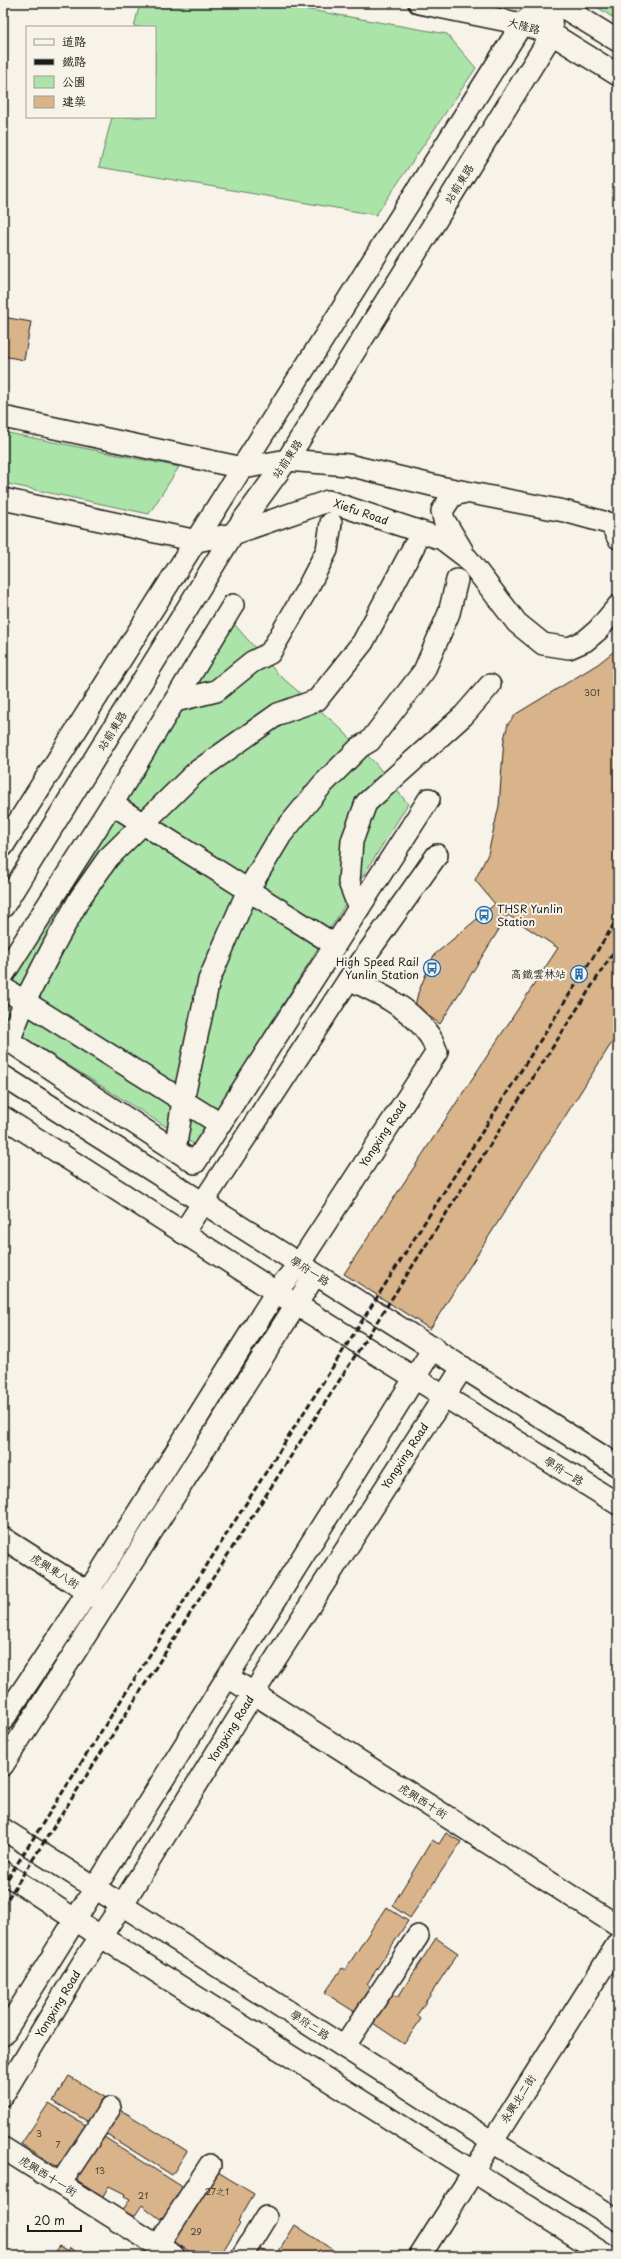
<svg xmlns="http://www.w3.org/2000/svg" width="621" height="2259" viewBox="0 0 621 2259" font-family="'Playpen Sans','LXGW WenKai TC',sans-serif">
<rect width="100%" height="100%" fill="#f7f3e8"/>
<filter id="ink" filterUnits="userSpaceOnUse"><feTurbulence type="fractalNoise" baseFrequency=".025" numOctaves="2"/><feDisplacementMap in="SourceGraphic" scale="8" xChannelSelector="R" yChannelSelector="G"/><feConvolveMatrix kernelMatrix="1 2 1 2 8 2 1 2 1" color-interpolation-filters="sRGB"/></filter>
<g filter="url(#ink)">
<g fill="#abe4a8" stroke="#648062">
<polygon points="140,3 270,3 447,34 476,68 376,215 99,167 112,117 155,117 155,27 134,27"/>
<polygon points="594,3 618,3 618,21 594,5"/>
<polygon points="3,432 179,467 149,514 3,483"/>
<polygon points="234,624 278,674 338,726 376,764 408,804 195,1145 3,1024 3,997"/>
</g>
<g fill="#d9b48a" stroke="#1c1c1c">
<polygon points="3,317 31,322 24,360 3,356"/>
<polygon points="618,648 618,1033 430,1329 344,1274 558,948 508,915 440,1024 415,1006 418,993 434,955 495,904 475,880 488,854 499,806 504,739 508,724 516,714 598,664"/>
<polygon points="446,1833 461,1842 410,1918 392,1906 432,1840 439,1844"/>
<polygon points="386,1907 408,1921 367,1984 375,1990 358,2014 325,1993 342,1968 345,1970"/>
<polygon points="436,1938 458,1953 417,2015 421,2019 404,2044 370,2021 390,1991 398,1997"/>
<polygon points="69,2076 108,2099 92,2124 53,2101"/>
<polygon points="49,2103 89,2127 62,2170 21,2144"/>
<polygon points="118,2108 187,2151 172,2175 103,2132"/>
<polygon points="101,2135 184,2188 165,2219 162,2217 160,2219 142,2205 134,2217 123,2210 130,2199 124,2196 125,2194 109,2186 103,2196 73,2178"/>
<polygon points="213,2169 254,2194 238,2221 240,2223 220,2256 196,2256 169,2238"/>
<polygon points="295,2225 342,2256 276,2256"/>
<polygon points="59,2246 68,2251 70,2248 75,2251 72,2256 51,2256"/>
<polygon points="259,2248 270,2256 253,2256"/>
</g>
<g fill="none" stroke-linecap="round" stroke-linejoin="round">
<g stroke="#1c1c1c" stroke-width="24">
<g id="minor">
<polyline points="419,3 522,24 552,34 618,75"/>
<polyline points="556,3 618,41"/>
<polyline points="3,417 243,468 287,460 348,465 440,487 564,511 611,524 618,538"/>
<polyline points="3,499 197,541 233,534 328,501 442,539 467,558 517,623 543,644 569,648 585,641 598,630 618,606"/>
<polyline points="462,550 444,520 442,511 452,496 464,492"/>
<polyline points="175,701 216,691 252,662 270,653 306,591 327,550 331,523"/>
<polyline points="112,804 335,945"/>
<polyline points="3,846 522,24 546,3"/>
<polyline points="3,907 233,534 287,460 552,34 550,3"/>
<polyline points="359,908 349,882 352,841 366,803 464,715 490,685"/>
<polyline points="3,975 112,804 233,605"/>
<polyline points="349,979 437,855"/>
<polyline points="3,988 220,1124"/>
<polyline points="3,1037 195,1163 429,799"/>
<polyline points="9,1041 25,1001 56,941 80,898 108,858 196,772 278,714 317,700 363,642 414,546"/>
<polyline points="3,1076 618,1466"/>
<polyline points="3,1117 276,1292 618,1504"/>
<polyline points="175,1150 183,1101 209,980 248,890 281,835 322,785 360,747 370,741 424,671 449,613 457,580"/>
<polyline points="3,1538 99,1599"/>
<polyline points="228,1677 618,1926"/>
<path d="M3,1720L88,1592L276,1292L299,1264L437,1052C434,1046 433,1040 429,1035C411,1008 377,992 349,979L183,1233"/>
<polyline points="3,1765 315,1275"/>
<polyline points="3,1829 491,2141 618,2220"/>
<polyline points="3,1872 100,1936 607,2256"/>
<polyline points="3,2035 434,1347"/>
<polyline points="344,2047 418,1936"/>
<polyline points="3,2095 82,1964 122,1905 253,1694 463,1367"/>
<polyline points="3,2148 174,2256"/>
<polyline points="60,2184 110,2108"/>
<polyline points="158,2246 210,2165"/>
<polyline points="242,2256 266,2217"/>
<polyline points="420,2256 618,1943"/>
</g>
</g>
<use href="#minor" stroke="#f7f3e8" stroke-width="21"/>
<g stroke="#1c1c1c" stroke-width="3" stroke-dasharray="6 3" stroke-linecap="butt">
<polyline points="3,1886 618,918"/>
<polyline points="3,1906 618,945"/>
</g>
</g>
</g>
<defs>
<g id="bus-ring" transform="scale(0.9)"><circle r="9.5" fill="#f7f3e8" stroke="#1f6fb2" stroke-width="1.5"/><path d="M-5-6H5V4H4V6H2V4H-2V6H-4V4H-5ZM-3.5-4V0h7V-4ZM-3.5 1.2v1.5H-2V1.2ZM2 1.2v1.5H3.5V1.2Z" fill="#1f6fb2"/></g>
<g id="building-ring" transform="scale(0.9)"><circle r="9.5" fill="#f7f3e8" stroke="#1f6fb2" stroke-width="1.5"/><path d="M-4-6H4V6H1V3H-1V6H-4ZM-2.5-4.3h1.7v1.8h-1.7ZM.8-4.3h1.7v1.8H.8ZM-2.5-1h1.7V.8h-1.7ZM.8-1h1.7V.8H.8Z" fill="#1f6fb2"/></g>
</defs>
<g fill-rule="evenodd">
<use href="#bus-ring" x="484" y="915"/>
<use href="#bus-ring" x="432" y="968"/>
<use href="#building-ring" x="579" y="974"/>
</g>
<g text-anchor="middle" stroke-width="4" stroke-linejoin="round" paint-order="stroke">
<g font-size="9" fill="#4b4238">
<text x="592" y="696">301</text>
<text x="39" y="2137">3</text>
<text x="58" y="2148">7</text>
<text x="100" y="2174">13</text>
<text x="217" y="2195">27之1</text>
<text x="143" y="2199">21</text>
<text x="196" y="2235">29</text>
</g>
<g font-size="11" fill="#1c1c1c" stroke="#f7f3e8">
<text transform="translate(524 26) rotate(15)" y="4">大隆路</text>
<text transform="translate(459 184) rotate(-58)" y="4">站前東路</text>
<text transform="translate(287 459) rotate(-56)" y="4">站前東路</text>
<text transform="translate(361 512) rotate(19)" y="4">Xiefu Road</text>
<text transform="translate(112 731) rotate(-58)" y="4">站前東路</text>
<text transform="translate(383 1134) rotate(-57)" y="4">Yongxing Road</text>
<text transform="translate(310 1271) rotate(33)" y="4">學府一路</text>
<text transform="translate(405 1456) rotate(-57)" y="4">Yongxing Road</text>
<text transform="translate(564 1471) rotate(32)" y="4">學府一路</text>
<text transform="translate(55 1571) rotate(32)" y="4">虎興東八街</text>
<text transform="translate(231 1729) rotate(-58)" y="4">Yongxing Road</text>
<text transform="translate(423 1801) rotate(32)" y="4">虎興西十街</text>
<text transform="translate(58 2004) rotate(-59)" y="4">Yongxing Road</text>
<text transform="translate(310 2025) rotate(33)" y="4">學府二路</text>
<text transform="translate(518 2099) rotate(-57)" y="4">永興北二街</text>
<text transform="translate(48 2176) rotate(32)" y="4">虎興西十一街</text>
</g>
<g font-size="11" fill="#1c1c1c" stroke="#f7f3e8" text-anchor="end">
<text x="497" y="913" text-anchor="start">THSR Yunlin<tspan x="497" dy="13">Station</tspan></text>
<text x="419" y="966">High Speed Rail<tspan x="419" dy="13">Yunlin Station</tspan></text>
<text x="566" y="978">高鐵雲林站</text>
</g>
</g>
<rect width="621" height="2259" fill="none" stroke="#f7f3e8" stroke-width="16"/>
<rect x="8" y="8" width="605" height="2243" fill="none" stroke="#1c1c1c" stroke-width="1.5" filter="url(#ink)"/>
<rect x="26" y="26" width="130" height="92" fill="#f7f3e8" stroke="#9f9d96"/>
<rect x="34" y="39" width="20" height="6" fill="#f7f3e8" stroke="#9f9d96"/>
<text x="62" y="46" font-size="12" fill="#1c1c1c">道路</text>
<rect x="34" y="59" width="20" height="6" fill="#1c1c1c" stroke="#9f9d96"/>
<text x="62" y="66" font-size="12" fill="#1c1c1c">鐵路</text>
<rect x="34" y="76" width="20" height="12" fill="#abe4a8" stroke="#9f9d96"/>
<text x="62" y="86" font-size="12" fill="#1c1c1c">公園</text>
<rect x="34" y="96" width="20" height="12" fill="#d9b48a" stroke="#9f9d96"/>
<text x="62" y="106" font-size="12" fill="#1c1c1c">建築</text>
<path d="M28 2225v6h53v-6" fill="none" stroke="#1c1c1c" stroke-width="2"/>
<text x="34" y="2225" font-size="12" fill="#1c1c1c" stroke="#f7f3e8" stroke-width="3" paint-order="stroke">20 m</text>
</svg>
